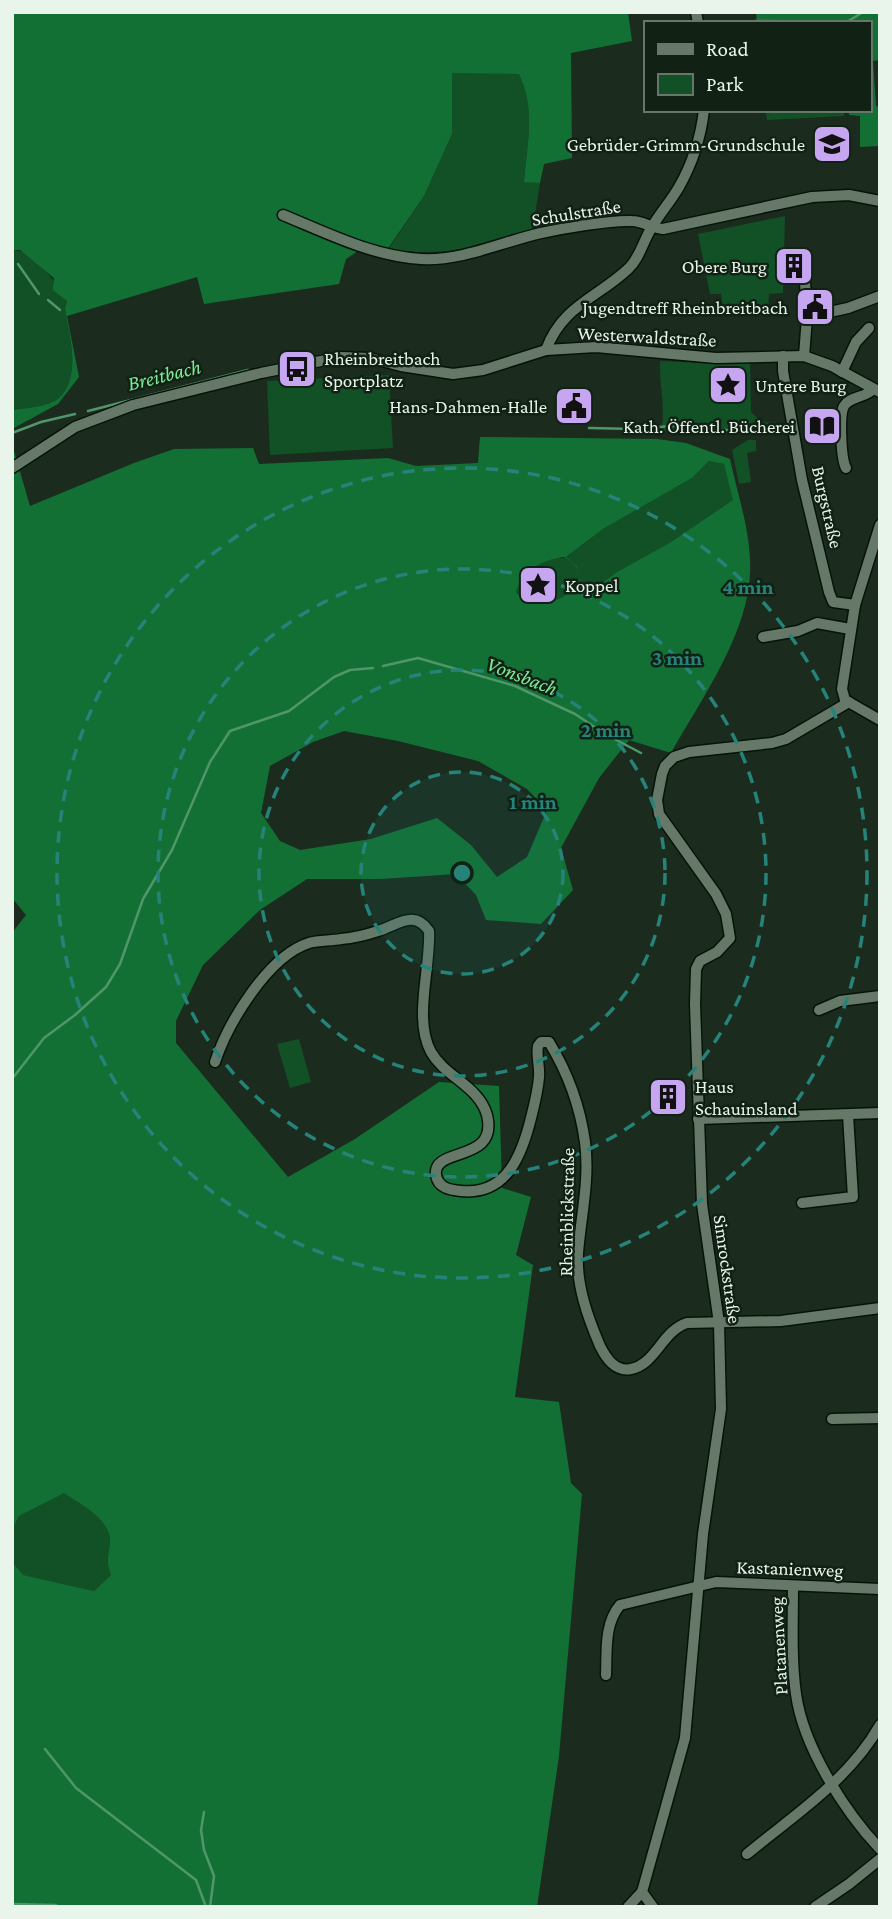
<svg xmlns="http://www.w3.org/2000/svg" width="892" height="1919" viewBox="0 0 892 1919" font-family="'Crimson Pro',serif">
<rect width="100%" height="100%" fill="#1b2c1e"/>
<g fill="#125026">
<path d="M451,73H519C536,108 527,144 524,181L540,183L532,233C481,248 441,256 388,250L424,196L452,134Z"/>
<polygon points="771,110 844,110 844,116 767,120 766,113 771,113"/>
<polygon points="785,216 783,293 769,294 768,310 742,307 723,310 721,294 710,294 698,234"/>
<path d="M12,250C33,249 57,284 67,301L65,309C69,334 82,378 59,398C48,407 26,408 12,410Z"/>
<path d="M660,361L727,364L750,361L751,412L762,422L779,423L780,427L751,433L661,431C666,411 659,383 660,361Z"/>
<polygon points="389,375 393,448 270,455 267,381"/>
<polygon points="748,440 756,440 756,451 747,453 751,482 739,484 732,450"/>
<path d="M709,461L724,464L734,500L671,542L617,572L591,591L579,582C563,604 540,609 516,593L518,586L537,564L551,558H565L603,529L692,478Z"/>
<polygon points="299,1039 311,1082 290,1088 277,1044"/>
<path d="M64,1492C80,1504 110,1519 110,1541C109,1556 105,1560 111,1575L94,1591L22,1575L12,1562V1530L19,1516Z"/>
</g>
<g fill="#137035" fill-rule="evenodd">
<path d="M12,12H628L632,41L571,53L572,158L544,164L540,183L524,182C527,144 536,109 519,74L452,73V134L424,196L387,250L364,247L346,259L339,284L204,304L197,277L67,316L79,377L58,404L12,429V410C26,408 48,407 59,398C82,377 69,334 65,309L67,301L53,290L54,278L20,250H12Z"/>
<polygon points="756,12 880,12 880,60 873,61 876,106 880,107 880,146 860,147 860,116 849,115 849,110 869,110 869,23 757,23"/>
<path d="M480,437L657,439L686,443L730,459C737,492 749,527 750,560C754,627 702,697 671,753L629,740L599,778L561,848L573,890L541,924L486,920L476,895L456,874L381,879H307L260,910L203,965L176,1021V1043L288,1177L355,1139L439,1082L499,1086L502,1188L531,1197L516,1255L533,1265L515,1397L559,1402L571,1483L582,1494L559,1756L537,1907H12V1562L23,1575L94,1591L111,1575C105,1560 109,1556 110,1541C110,1519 80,1504 64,1493L19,1516L12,1530V933L26,915L12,898V444L30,506L134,463L174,449L253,448L259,464L388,458L416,466L478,463ZM709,461L724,464L733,500L671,542L617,572L591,591L580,582L577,566L566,557L603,529L692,478ZM564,557C575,563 580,568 579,581C563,604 540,609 516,593C521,571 543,559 564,557ZM344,731L398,741L478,761L527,789L547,810L527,857L497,877L471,845L437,818L371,839L300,850L280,841L261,813L270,766L313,742Z"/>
</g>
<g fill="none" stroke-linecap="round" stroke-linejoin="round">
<g stroke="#4f9669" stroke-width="2.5">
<polyline points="755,21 847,22 863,12"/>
<polyline points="18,264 39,294"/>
<polyline points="48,300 60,310"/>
<polyline points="88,411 248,370"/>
<polyline points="589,428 635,429 671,426 700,426 738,432 780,426"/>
<polyline points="12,433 41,422 75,414"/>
<polyline points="383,666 418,658 515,686 575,714 605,734 641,753"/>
<polyline points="12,1079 44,1038 75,1015 106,987 120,964 143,899 172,850 210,762 230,731 289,711 334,677 350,670 373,668"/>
<polyline points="45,1749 76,1788 196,1880 206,1907"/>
<polyline points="204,1812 201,1830 204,1850 214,1876 210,1907"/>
<polyline points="12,1904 55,1905 60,1907"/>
</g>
<g stroke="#051408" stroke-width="13">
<g id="minor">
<polyline points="696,12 698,23"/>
<path d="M283,215C327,233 372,256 421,259C463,261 501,242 541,233C564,228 610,220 632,221C643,221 651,228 663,229L812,197L849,195L880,201"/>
<polyline points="807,317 848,308 880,296"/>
<path d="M546,350C562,306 597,298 628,269C640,258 643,241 652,227C660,213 671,201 679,187C692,164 701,136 704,110"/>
<polyline points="783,356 783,371 802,480 829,592 833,602 855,605"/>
<polyline points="804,356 807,317 805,282"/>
<polyline points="842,372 856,342 869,328"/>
<polyline points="12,468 75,427 133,405 261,373 341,357 370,358 401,366 453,374 483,370 546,350 596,347 716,358 804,356 832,366 880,392"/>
<path d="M846,468C841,459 839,415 844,406C850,396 866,398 873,389"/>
<polyline points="880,525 855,605 842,689 845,700 880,720"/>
<polyline points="763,637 798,631 817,623 850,629"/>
<polyline points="819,1010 840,1001 880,996"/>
<path d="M215,1062C228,1023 268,956 309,943C319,940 331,941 341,939C353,938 366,935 378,931C398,925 414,909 429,931C431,967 413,1019 431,1052C445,1077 479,1086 487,1115C499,1164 432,1146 436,1175C438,1188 450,1190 461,1191C508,1196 523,1152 532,1114C535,1102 538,1090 539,1077C540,1066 536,1056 538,1046L541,1042H549C568,1073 580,1106 585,1142C590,1179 581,1216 578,1253C576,1285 588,1318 600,1346C606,1358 615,1372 631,1369C656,1364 662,1331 687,1323L781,1321L880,1308"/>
<polyline points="698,1119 880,1113"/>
<polyline points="802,1203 853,1197 848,1115"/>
<polyline points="832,1419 880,1418"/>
<path d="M793,1586C793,1622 791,1659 796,1694C803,1746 844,1811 880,1849"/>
<path d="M606,1675C607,1651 604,1624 620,1605L716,1582L880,1589"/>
<path d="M747,1854C794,1815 849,1780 880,1725"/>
<polyline points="628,1907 642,1892"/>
<polyline points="653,1907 642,1892 685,1738 703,1534 721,1409 719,1323 702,1204 695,1004 696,969 700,961 717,952 730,938 726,914 716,894 659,814 657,800 662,774 665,766 674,757 689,752 772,743 786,739 849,702"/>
<polyline points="815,1907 849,1884 880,1859"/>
</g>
</g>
<use href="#minor" stroke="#667969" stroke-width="10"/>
</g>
<circle cx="462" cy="873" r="101" fill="#25837a" fill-opacity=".12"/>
<g fill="none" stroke="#25837a" stroke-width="3.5" stroke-dasharray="12 9">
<circle cx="462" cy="873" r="101"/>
<circle cx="462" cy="873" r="203"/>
<circle cx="462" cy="873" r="304"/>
<circle cx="462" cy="873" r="405"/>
</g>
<defs>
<g id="school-square" transform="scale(2.0125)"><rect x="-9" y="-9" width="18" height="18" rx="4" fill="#c6a6f0" stroke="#112215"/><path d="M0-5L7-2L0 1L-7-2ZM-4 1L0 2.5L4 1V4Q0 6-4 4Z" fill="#111"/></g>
<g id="building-square" transform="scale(2.0125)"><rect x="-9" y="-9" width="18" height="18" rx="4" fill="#c6a6f0" stroke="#112215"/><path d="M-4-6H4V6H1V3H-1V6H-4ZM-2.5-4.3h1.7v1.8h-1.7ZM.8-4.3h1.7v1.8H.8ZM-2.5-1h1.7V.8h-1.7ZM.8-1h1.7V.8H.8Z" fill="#111"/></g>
<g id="civic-square" transform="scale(2.0125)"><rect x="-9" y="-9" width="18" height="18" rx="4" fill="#c6a6f0" stroke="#112215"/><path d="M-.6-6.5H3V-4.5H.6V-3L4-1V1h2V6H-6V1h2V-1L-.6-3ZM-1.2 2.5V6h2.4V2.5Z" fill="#111"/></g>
<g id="bus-square" transform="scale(2.0125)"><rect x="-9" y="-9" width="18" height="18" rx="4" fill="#c6a6f0" stroke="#112215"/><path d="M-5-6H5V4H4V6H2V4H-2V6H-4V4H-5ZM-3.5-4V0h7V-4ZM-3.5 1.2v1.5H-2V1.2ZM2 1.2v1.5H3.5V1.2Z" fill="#111"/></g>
<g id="sight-square" transform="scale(2.0125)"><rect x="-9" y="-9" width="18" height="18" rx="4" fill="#c6a6f0" stroke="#112215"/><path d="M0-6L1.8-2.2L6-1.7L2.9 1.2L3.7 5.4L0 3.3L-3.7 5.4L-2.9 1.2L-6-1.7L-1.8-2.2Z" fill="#111"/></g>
<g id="library-square" transform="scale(2.0125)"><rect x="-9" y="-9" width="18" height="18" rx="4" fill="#c6a6f0" stroke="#112215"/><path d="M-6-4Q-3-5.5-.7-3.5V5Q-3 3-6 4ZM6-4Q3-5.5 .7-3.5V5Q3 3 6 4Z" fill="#111"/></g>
</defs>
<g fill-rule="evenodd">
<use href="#school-square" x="832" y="144"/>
<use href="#building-square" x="794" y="266"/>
<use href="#civic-square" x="815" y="307"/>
<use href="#bus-square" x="297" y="369"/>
<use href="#sight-square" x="728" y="385"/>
<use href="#civic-square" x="574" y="406"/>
<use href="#library-square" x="822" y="426"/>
<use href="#sight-square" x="538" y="585"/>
<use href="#building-square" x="668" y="1097"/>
</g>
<g text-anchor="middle" stroke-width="5" stroke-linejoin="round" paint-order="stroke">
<g font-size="19" fill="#e9f4ea" stroke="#112215" text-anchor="end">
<text x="805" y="151">Gebrüder-Grimm-Grundschule</text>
<text x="767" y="273">Obere Burg</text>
<text x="788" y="314">Jugendtreff Rheinbreitbach</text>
<text x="324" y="365" text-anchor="start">Rheinbreitbach<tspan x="324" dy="22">Sportplatz</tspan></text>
<text x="755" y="392" text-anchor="start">Untere Burg</text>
<text x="547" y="413">Hans-Dahmen-Halle</text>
<text x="795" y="433">Kath. Öffentl. Bücherei</text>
<text x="565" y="592" text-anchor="start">Koppel</text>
<text x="695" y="1093" text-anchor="start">Haus<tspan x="695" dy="22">Schauinsland</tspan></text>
</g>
<g font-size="19" fill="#e9f4ea" stroke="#112215">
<text transform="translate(576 212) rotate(-9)" y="7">Schulstraße</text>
<text transform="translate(647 336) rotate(3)" y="7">Westerwaldstraße</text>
<text transform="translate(828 507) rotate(77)" y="7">Burgstraße</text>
<text transform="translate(566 1212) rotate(-89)" y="7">Rheinblickstraße</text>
<text transform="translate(728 1269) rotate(82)" y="7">Simrockstraße</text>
<text transform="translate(790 1568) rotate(2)" y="7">Kastanienweg</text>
<text transform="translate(778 1646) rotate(-93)" y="7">Platanenweg</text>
</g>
<g font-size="21" font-style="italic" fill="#7dea97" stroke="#112215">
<text transform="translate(164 375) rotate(-14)" y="7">Breitbach</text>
<text transform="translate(522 676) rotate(21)" y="7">Vonsbach</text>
</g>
</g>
<circle cx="462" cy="873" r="10" fill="#25837a" stroke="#112215" stroke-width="3.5"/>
<g font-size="21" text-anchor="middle" font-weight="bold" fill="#25837a" stroke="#112215" stroke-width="5" stroke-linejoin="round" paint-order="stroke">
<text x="748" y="594">4 min</text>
<text x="677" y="665">3 min</text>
<text x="606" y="737">2 min</text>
<text x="533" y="809">1 min</text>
</g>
<rect width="892" height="1919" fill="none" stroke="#e9f4ea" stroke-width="28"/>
<rect x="644" y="21" width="228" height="91" fill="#112215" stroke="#67766a" stroke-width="2"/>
<rect x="658" y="44" width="35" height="10" fill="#667969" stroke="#67766a" stroke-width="2"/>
<text x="706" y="56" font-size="21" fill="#e9f4ea">Road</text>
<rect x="658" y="74" width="35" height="21" fill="#125026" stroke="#67766a" stroke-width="2"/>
<text x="706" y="91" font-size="21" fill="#e9f4ea">Park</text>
</svg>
